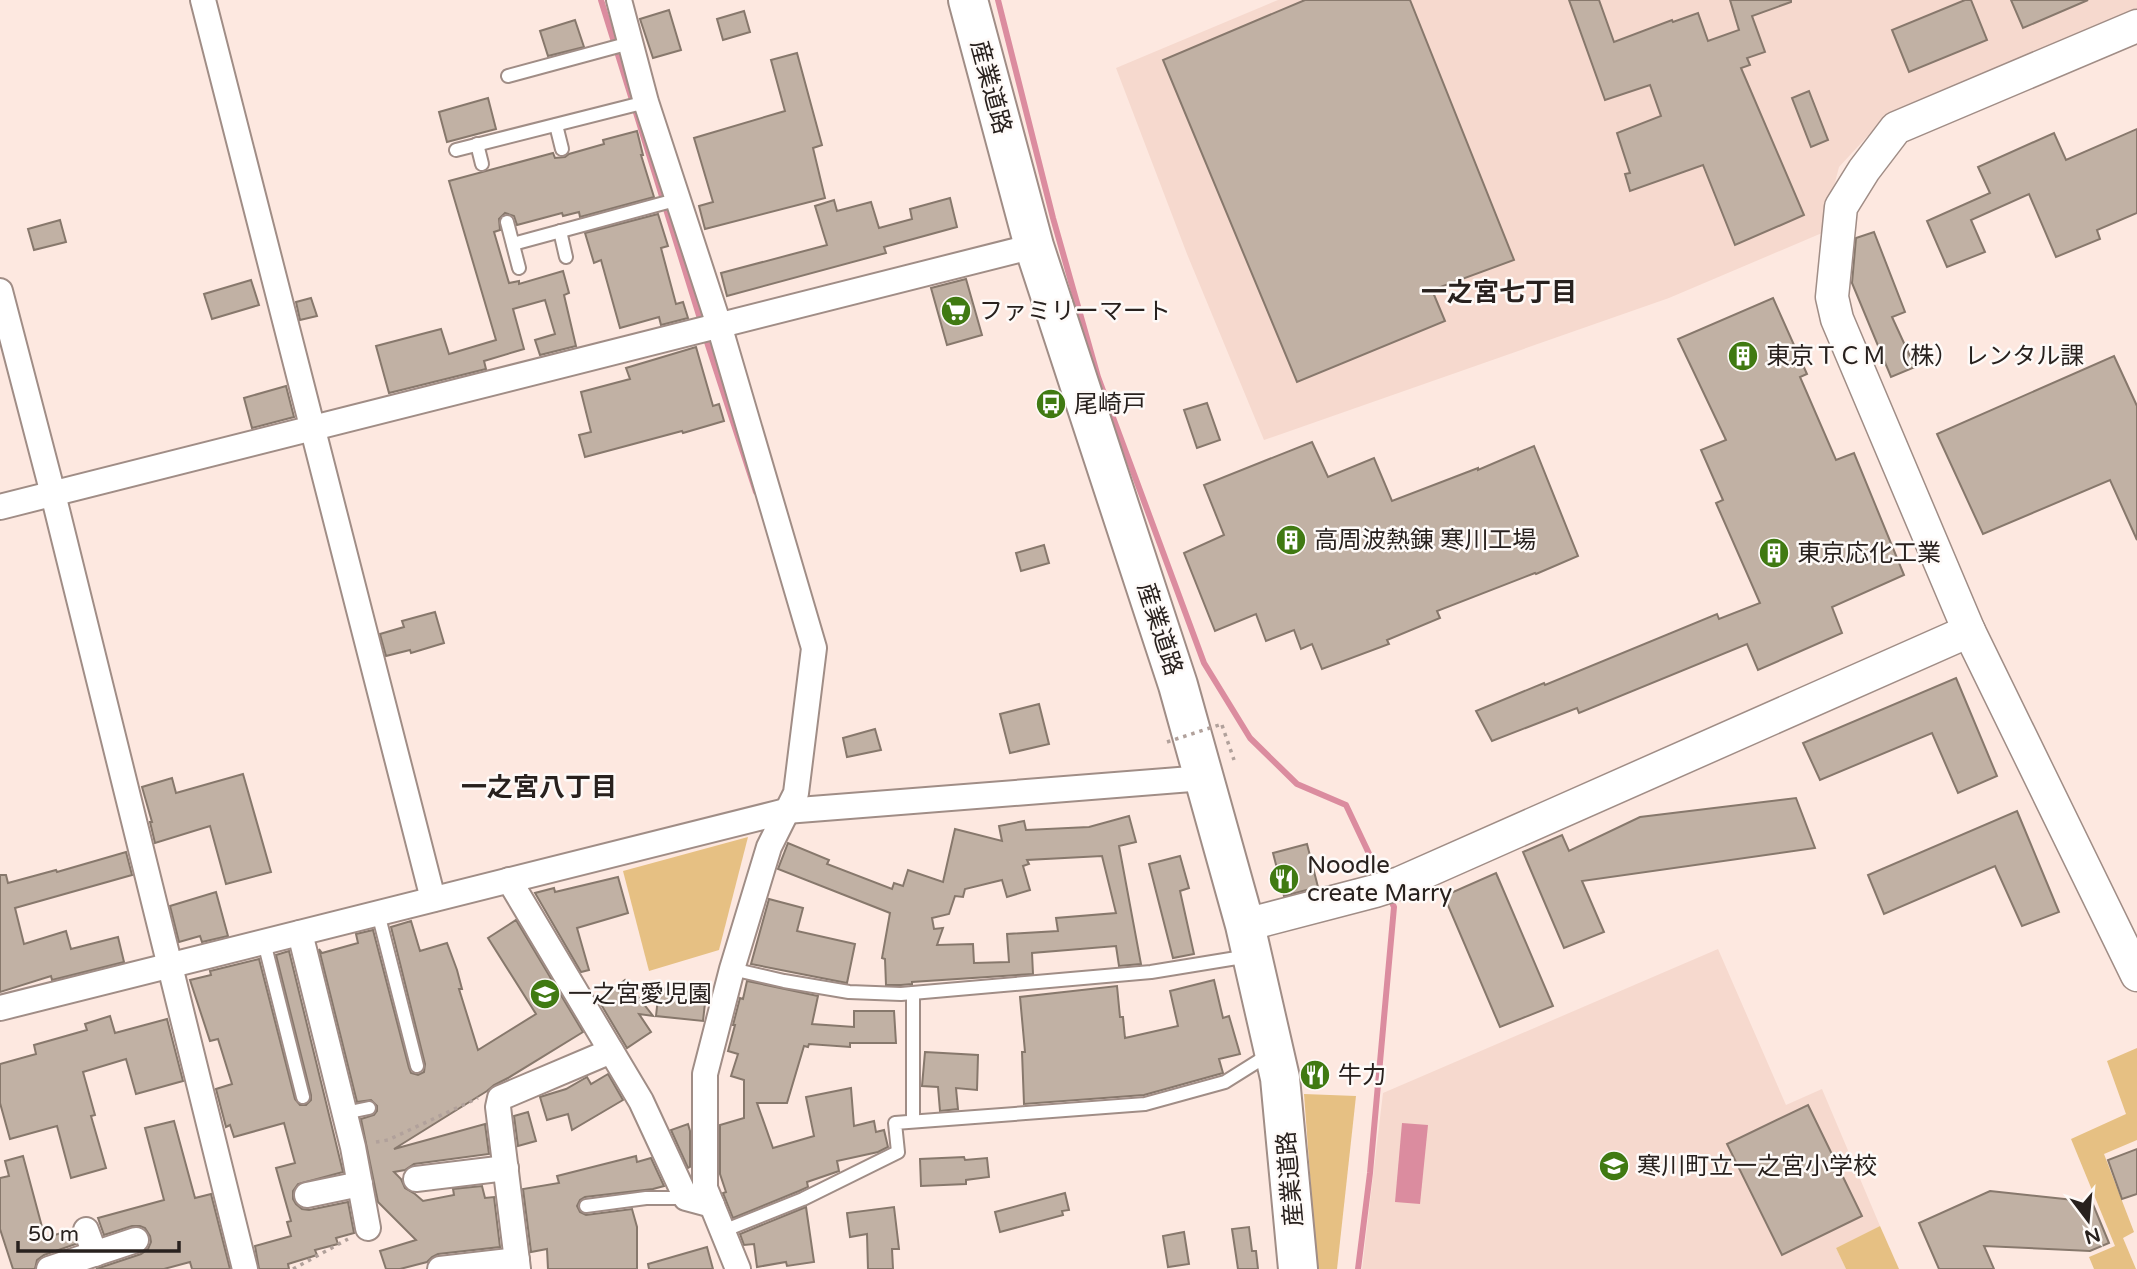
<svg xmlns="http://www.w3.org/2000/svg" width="2137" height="1269" viewBox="0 0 2137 1269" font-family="'Varela Round','Noto Sans JP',sans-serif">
<rect width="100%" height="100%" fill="#fde8e0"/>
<g fill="#f6d9ce">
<polygon points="1278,0 2137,0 2137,10 1888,114 1839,167 1822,233 1669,298 1264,440 1187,254 1116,68"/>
<polygon points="1718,949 1786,1105 1822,1089 1880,1226 1836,1248 1846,1269 1362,1269 1383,1093"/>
</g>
<g fill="#e6c083">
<polygon points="748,837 719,950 649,971 623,871"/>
<polygon points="2137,1048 2137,1140 2104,1154 2134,1232 2123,1238 2136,1269 2094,1269 2089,1257 2115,1246 2071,1139 2126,1114 2107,1061"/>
<polygon points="1304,1094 1356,1096 1337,1269 1317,1269"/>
<polygon points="1880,1226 1899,1269 1846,1269 1836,1248"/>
</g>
<polygon fill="#db8c9f" points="1402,1123 1428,1125 1420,1204 1395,1202"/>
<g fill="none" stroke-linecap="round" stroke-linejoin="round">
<g stroke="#db8c9f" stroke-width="6">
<polyline points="601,0 702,325"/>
<polyline points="998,0 1053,218 1098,377 1204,663 1250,738 1297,784 1346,805 1381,879"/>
<polyline points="705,336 756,492"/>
<polyline points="1358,1269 1370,1173 1394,907 1389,896"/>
</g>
</g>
<g fill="#c1b1a4" stroke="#87786c" stroke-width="2" fill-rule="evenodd">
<polygon points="1305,0 1410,0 1514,260 1432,290 1445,321 1297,382 1163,60"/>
<polygon points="1569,0 1599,0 1614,42 1672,20 1673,22 1698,13 1708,41 1739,30 1730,0 1791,0 1791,2 1752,16 1765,52 1747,58 1750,65 1741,68 1804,215 1735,245 1703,165 1630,191 1625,174 1630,173 1617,133 1661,116 1650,85 1605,100"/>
<polygon points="1965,0 1971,0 1987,40 1909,72 1892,30"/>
<polygon points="2011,0 2088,0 2023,28"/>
<polygon points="669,10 681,50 653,58 640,19"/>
<polygon points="744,11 750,32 723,40 717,19"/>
<polygon points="575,20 584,47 548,56 540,31"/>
<polygon points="797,53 822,145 813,148 825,198 705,229 699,206 713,202 694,138 785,111 771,60"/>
<polygon points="1809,91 1828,140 1811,147 1792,98"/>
<polygon points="488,98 496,129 447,142 439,112"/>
<polygon points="2137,129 2137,213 2097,230 2100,239 2056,257 2029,194 1971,220 1985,252 1947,267 1927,221 1990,193 1978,167 2054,133 2066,160"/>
<polygon points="637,131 643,155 641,155 654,197 580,217 579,212 563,216 562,213 517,225 514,216 505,213 499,219 500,230 494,232 509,283 519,281 519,284 563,271 569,293 564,295 576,346 540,355 535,340 555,334 545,300 513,309 524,349 484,361 486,369 389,393 376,346 441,329 449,354 496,340 449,181 553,153 555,158 565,157 569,154 604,144 603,140"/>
<polygon points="950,198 957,227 884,247 886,253 727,296 721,273 827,245 815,206 834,200 837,211 871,202 879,228 912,219 910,209"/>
<polygon points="658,214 668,246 661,248 676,304 683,302 688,318 661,325 659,317 620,328 601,260 594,263 585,233"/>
<polygon points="60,220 66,242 34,250 28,229"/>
<polygon points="1874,232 1905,312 1892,317 1915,367 1891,377 1852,283 1856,238"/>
<polygon points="966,279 982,335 947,345 931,288"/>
<polygon points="251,280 259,305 212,319 204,294"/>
<polygon points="311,298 317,316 300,320 296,302"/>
<polygon points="1773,298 1807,374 1800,377 1836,460 1854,453 1904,575 1832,607 1842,633 1758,670 1747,644 1579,713 1577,708 1492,741 1476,711 1544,683 1545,685 1717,614 1719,619 1760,603 1716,503 1723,500 1701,450 1726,440 1678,339"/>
<polygon points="696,347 713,406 719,404 724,421 683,433 682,431 585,457 579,435 591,432 581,392 630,379 626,368"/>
<polygon points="2114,356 2137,406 2137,540 2110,480 1983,534 1937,434"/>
<polygon points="286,386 294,417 252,428 244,398"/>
<polygon points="1207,403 1220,440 1197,448 1184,410"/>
<polygon points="1312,442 1328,477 1374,458 1392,501 1478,468 1478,470 1534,446 1578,556 1536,574 1535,573 1437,611 1440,618 1387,640 1389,644 1322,669 1312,644 1301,649 1294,630 1266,641 1256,614 1215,631 1184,553 1224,535 1204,485"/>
<polygon points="1044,545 1049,563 1021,571 1016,553"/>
<polygon points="435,612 444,643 411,653 410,650 386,656 380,634 404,627 402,621"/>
<polygon points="1956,678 1997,776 1958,793 1932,733 1820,780 1803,743"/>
<polygon points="1039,704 1049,744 1010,753 1000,714"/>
<polygon points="875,729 881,750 847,757 843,738"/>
<polygon points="243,774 271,872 226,884 210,826 155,843 150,822 152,822 142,787 172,778 176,793"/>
<polygon points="1796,798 1815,848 1582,881 1604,932 1564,948 1523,852 1562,835 1569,851 1640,817"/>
<polygon points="2017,811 2059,912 2022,926 1995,866 1884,914 1868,875"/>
<path d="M1129,816L1136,842L1119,846L1141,964L1119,966L1116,946L1032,953L1033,974L912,982V984L901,985H886L885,959L882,958L890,913L778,869L788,843L829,860L827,864L892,889L894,883L903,886L908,870L943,882L955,829L1002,841L999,826L1024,821L1026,830L1089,827ZM1102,856L1116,913L1056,918L1058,931L1007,934L1009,962L974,963L973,944L937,945L943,928L934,929L932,918L949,914L955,896L963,897L965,889L1002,880L1007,897L1030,890L1023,866L1029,864L1027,860Z"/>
<polygon points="1307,844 1318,887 1284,896 1273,853"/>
<polygon points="126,852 132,875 15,908 24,944 66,931 71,949 118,937 124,962 52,980 51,976 0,992 0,875 6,875 8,883 56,870 57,872"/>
<polygon points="1180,856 1189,888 1180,891 1194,954 1173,958 1149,864"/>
<polygon points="1496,873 1553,1006 1500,1027 1444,896"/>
<polygon points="618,877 628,913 577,928 589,970 581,972 535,893 554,888 555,892"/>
<polygon points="216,892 228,936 202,942 200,936 179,942 170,906"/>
<polygon points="769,899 803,908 797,931 855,944 847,983 751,964"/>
<polygon points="516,920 583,1032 508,1078 494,1085 487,1091 394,1149 485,1124 489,1154 414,1164 405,1170 394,1172 401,1179 405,1188 415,1194 423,1201 454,1195 453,1189 482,1186 485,1198 494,1197 500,1247 438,1254 432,1257 427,1262 400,1269 386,1269 380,1251 416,1240 378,1202 361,1119 374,1115 377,1111 377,1106 371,1100 357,1102 319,949 322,953 358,943 356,934 373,930 409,1068 411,1073 418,1075 424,1072 425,1064 391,927 411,921 420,951 447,943 457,970 462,989 459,989 478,1050 536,1014 488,938"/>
<polygon points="289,951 343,1172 298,1184 293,1191 293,1199 296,1204 302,1209 309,1210 348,1202 354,1233 336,1238 338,1244 315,1250 317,1255 288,1264 289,1269 259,1269 255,1246 291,1236 287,1222 291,1221 276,1168 295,1163 284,1123 234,1137 230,1125 226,1127 216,1089 232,1084 218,1039 210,1041 190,980 211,975 210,971 259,959 295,1099 300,1105 306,1105 311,1100 311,1095 276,955"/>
<polygon points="625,980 653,1016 639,1014 651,1032 627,1048 599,1001"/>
<polygon points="1214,980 1223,1018 1229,1016 1240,1054 1219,1059 1223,1073 1144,1095 1024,1104 1022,1052 1025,1052 1020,997 1117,986 1120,1017 1123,1017 1125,1038 1178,1026 1170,991"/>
<polygon points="747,981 818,996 812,1024 854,1027 854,1011 894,1011 896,1043 850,1043 850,1047 809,1044 808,1047 804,1046 787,1103 757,1103 773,1148 814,1136 806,1097 851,1088 854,1126 874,1121 876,1132 884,1130 888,1147 878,1152 837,1161 839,1171 807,1182 808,1187 799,1191 733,1218 723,1193 726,1192 720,1174 720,1125 744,1118 744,1080 731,1076 738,1054 728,1051 735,1025 733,1025 740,998 743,999"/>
<polygon points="659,988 706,994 703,1021 656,1016"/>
<polygon points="110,1016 115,1033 167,1019 183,1081 136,1094 126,1059 83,1072 95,1115 91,1116 106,1168 71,1178 57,1126 10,1139 0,1103 0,1064 36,1054 34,1045 87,1030 85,1024"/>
<polygon points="925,1052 978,1055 977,1090 956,1088 958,1109 940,1111 938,1087 922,1086"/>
<polygon points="608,1074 623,1100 572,1130 568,1114 547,1120 540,1097 566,1089 587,1077 591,1084"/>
<polygon points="1808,1105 1862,1216 1782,1255 1727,1144"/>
<polygon points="528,1112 536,1141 518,1146 514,1116"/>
<polygon points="174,1121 195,1198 211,1194 230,1269 192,1269 190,1262 164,1269 96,1269 141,1254 148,1249 151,1242 150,1236 145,1228 140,1226 132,1226 104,1235 98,1218 164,1200 145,1128"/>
<polygon points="688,1124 690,1131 690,1167 688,1168 671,1130"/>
<polygon points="2137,1149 2137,1194 2122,1199 2108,1160"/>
<polygon points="23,1156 45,1238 71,1230 76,1244 44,1255 37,1260 35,1269 13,1269 0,1229 0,1178 9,1176 5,1161"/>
<polygon points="636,1156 637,1162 651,1158 664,1186 653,1189 585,1197 580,1200 577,1206 580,1212 586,1215 632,1209 637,1227 637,1269 548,1269 547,1249 531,1252 523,1189 559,1183 557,1176"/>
<polygon points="964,1157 965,1160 987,1158 989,1177 966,1180 966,1184 921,1186 920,1159"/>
<polygon points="1990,1191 2092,1202 2109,1243 2090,1251 1984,1246 1994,1269 1939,1269 1919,1223"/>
<polygon points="1065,1193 1069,1210 1062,1211 1063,1215 1000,1232 995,1212"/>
<polygon points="806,1207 814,1262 787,1266 786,1262 757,1267 754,1244 744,1245 740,1234"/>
<polygon points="894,1207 899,1249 892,1249 893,1269 868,1269 867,1234 850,1237 847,1213"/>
<polygon points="1249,1227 1252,1251 1256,1251 1258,1269 1238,1269 1232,1229"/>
<polygon points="1184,1232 1189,1264 1168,1267 1163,1236"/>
<polygon points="707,1247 713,1269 649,1269 648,1264"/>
</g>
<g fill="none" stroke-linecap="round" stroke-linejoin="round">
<g stroke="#a08d86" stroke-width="16">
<g id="service">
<polyline points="508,76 630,43"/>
<polyline points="556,125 562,149"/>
<polyline points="477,144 482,164"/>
<polyline points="456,150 646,102"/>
<polyline points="507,222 519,268"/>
<polyline points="560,231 566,257"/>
<polyline points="513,244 679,199"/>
<polyline points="378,913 417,1066"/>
<polyline points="264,942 303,1097"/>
<polyline points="732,969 784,981 849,992 901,994 1151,972 1249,956"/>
<polyline points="913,993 913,1121"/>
<polyline points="345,1113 369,1108"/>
<polyline points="586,1206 646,1198 686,1198"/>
<polyline points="723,1231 803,1199 898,1152 895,1123 1145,1104 1225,1082 1268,1055"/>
</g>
</g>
<g stroke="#a08d86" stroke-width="28">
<g id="minor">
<polyline points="203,0 433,899"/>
<polyline points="619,0 646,102 719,325 814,648 796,793 769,847 732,969 705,1074 705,1188 738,1269"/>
<polyline points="0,291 53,494 245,1269"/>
<polyline points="0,507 1034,246"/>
<polyline points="509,880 641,1101 686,1198 712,1205"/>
<polyline points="300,933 353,1147 368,1228"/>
<polyline points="0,1008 786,811 1204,778"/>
<polyline points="416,1179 506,1168"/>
<polyline points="307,1195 360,1184"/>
<polyline points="86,1230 95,1254"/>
<polyline points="49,1269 136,1240"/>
<polyline points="440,1269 517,1260"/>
<polyline points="518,1269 498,1107 500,1098 611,1051"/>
</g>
</g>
<g stroke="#a08d86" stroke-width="35">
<g id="tertiary">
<polyline points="2137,26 1896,128 1864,170 1841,207 1832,297 1837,319 1969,631 2137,975"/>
<polyline points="1245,925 1375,891 1400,883 1969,631"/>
</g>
</g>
<g stroke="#a08d86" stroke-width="42">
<polyline id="primary" points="968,0 1034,246 1178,685 1245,925 1280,1078 1298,1269"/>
</g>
<g stroke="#b1a19b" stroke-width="3.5" stroke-dasharray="3.5 5" stroke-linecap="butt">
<polyline points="1222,725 1234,760"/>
<polyline points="376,1142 388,1140 478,1098"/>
<polyline points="293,1269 348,1239"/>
</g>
<use href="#service" stroke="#fff" stroke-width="12"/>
<use href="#minor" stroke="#fff" stroke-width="24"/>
<use href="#tertiary" stroke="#fff" stroke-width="32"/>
<use href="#primary" stroke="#fff" stroke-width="38"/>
<polyline stroke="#b1a19b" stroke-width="3.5" stroke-dasharray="3.5 5" stroke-linecap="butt" points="1167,742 1222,724"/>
</g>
<defs>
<g id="supermarket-disc" transform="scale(1.575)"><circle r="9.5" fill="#407a12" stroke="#fefaf8"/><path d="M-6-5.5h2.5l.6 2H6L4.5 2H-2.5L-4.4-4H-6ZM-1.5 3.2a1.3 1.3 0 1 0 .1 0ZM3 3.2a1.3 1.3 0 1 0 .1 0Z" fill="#fff"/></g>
<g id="building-disc" transform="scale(1.575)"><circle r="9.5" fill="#407a12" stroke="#fefaf8"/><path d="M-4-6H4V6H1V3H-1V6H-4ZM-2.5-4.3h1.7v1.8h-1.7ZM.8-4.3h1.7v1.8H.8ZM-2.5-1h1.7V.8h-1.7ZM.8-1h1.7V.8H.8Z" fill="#fff"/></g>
<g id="bus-disc" transform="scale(1.575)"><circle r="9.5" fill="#407a12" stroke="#fefaf8"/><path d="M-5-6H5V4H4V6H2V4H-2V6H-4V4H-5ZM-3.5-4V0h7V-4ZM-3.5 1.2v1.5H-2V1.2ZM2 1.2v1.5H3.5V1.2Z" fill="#fff"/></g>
<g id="restaurant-disc" transform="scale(1.575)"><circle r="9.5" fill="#407a12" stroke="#fefaf8"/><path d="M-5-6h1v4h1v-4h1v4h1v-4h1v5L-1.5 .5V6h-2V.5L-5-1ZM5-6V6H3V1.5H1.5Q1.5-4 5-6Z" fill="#fff"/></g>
<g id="school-disc" transform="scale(1.575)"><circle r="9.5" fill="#407a12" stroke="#fefaf8"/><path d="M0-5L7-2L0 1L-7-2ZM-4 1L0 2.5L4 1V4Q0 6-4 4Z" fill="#fff"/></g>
</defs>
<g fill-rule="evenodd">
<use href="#supermarket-disc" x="956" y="311"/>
<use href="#building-disc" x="1743" y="356"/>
<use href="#bus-disc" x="1051" y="404"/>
<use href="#building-disc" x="1291" y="540"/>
<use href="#building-disc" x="1774" y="553"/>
<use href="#restaurant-disc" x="1284" y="879"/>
<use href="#school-disc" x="545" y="994"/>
<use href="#restaurant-disc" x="1315" y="1075"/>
<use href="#school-disc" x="1614" y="1166"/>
</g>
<g text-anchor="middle" stroke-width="5" stroke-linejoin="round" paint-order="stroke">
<g font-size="24" fill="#28211e" stroke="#fefaf8">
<text transform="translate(991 87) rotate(75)" y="8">産業道路</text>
<text transform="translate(1160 629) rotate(72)" y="8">産業道路</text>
<text transform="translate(1290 1179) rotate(-95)" y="8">産業道路</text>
</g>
<g font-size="24" fill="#28211e" stroke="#fefaf8" text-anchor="start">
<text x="979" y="319">ファミリーマート</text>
<text x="1766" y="364">東京ＴＣＭ（株） レンタル課</text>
<text x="1074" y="412">尾崎戸</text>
<text x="1314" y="548">高周波熱錬 寒川工場</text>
<text x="1797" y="561">東京応化工業</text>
<text x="1307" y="873">Noodle<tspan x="1307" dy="28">create Marry</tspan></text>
<text x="568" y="1002">一之宮愛児園</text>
<text x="1338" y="1083">牛力</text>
<text x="1637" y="1174">寒川町立一之宮小学校</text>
</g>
<g font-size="26" font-weight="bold" fill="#28211e" stroke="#fefaf8">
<text x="1499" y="301">一之宮七丁目</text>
<text x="539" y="796">一之宮八丁目</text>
</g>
</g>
<g transform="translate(2088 1220) rotate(164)" stroke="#fefaf8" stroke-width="5" paint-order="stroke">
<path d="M0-5L12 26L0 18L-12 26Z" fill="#28211e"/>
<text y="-10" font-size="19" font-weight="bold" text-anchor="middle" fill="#28211e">N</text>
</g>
<path d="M18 1241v10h161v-10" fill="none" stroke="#28211e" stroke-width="3.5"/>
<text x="28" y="1241" font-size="21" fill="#28211e" stroke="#fefaf8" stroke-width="5" paint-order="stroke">50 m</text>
</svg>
